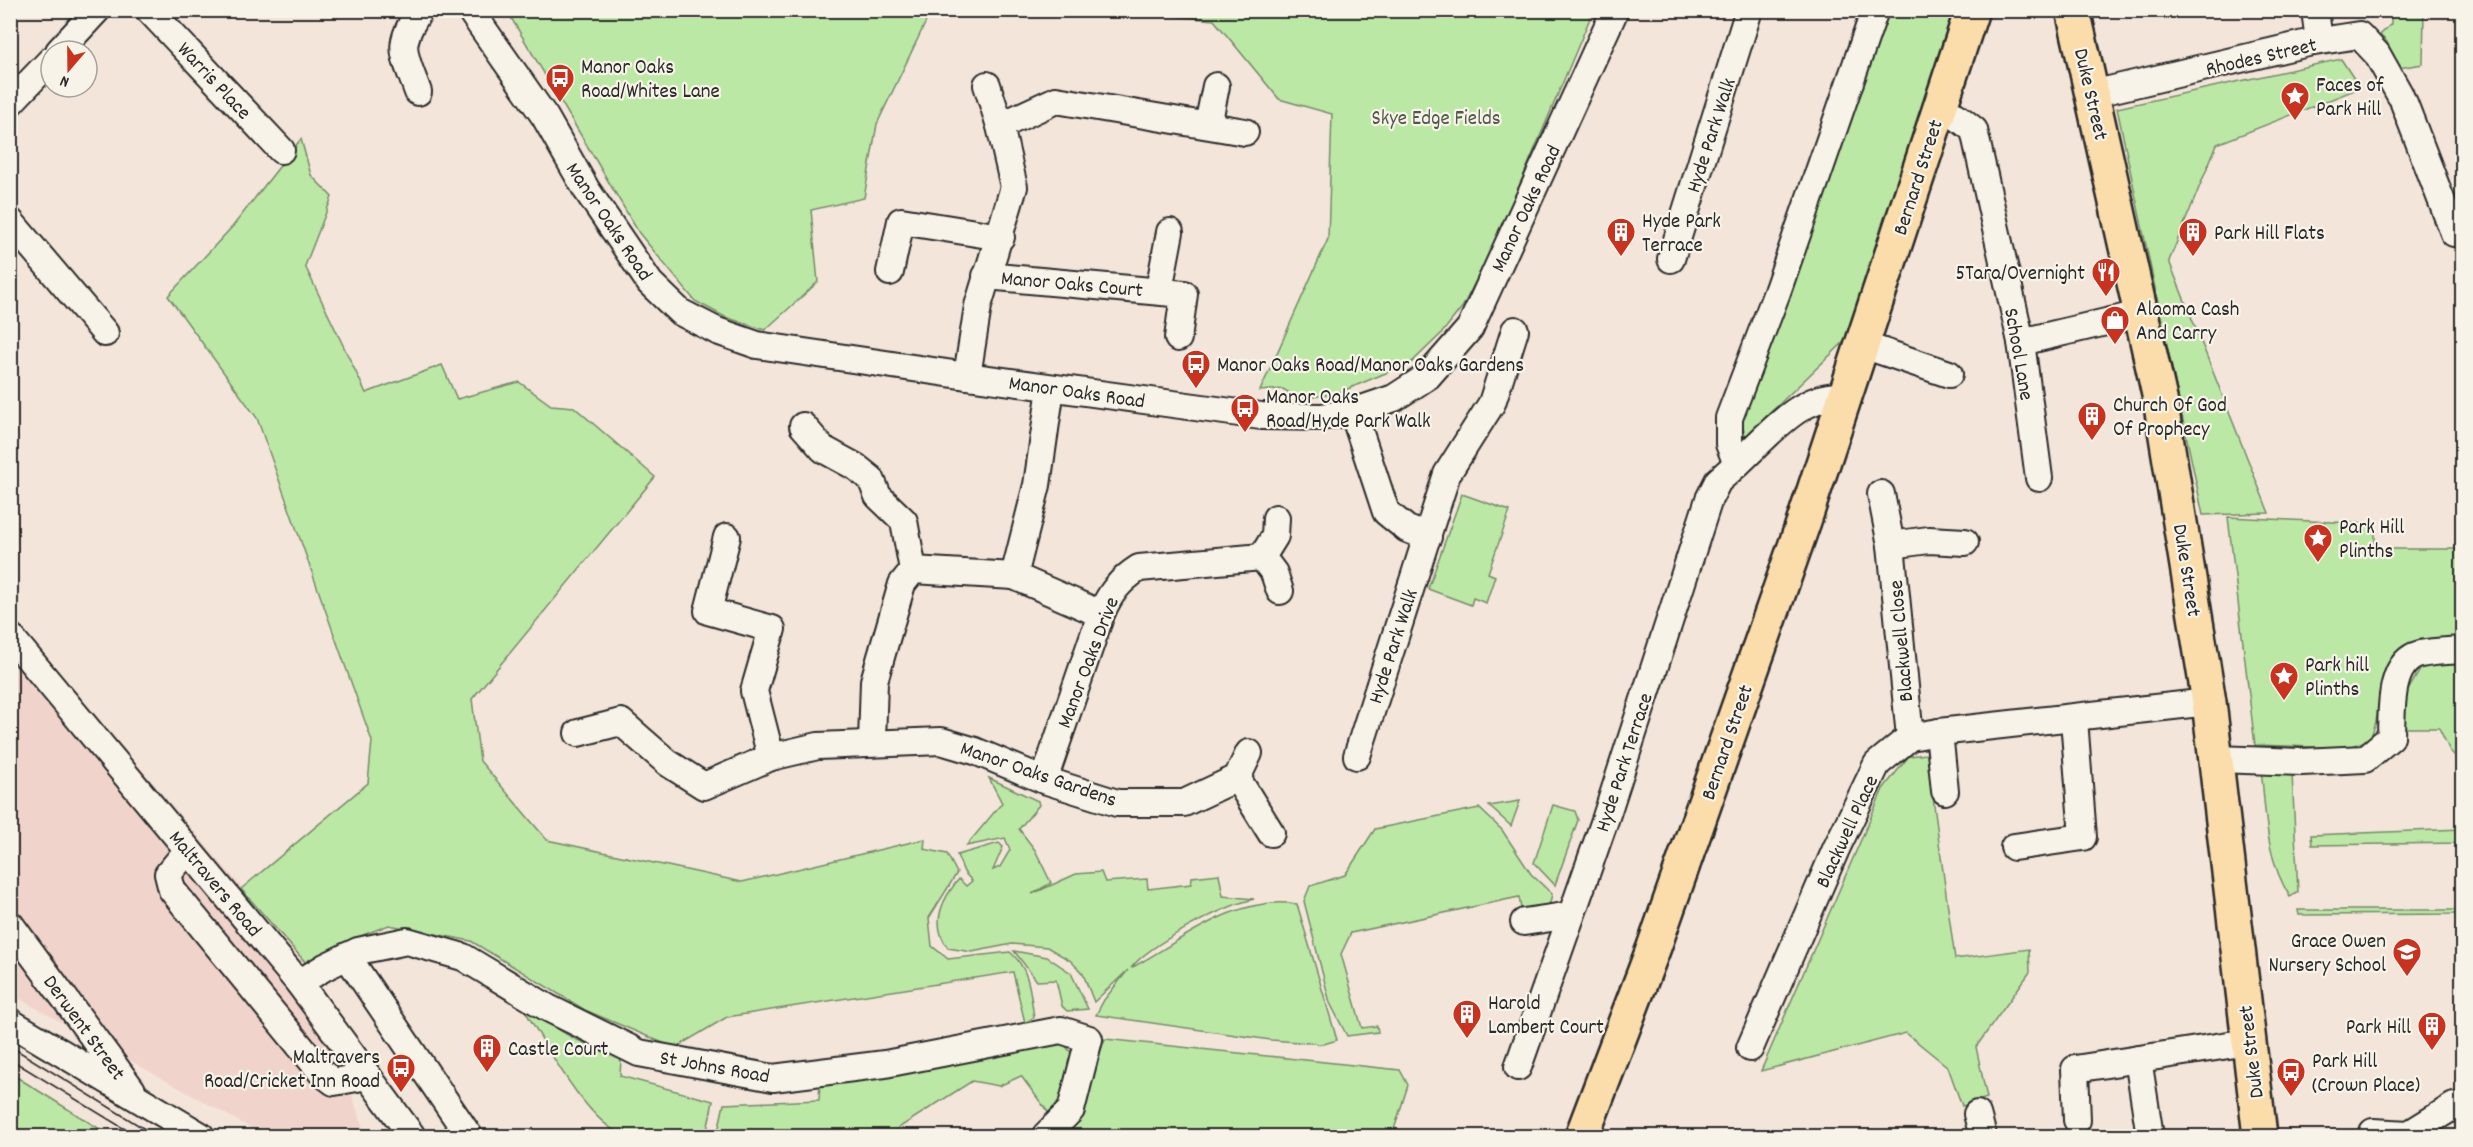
<svg xmlns="http://www.w3.org/2000/svg" width="2473" height="1147" viewBox="0 0 2473 1147" font-family="Dekko,sans-serif">
<rect width="100%" height="100%" fill="#f4e5db"/>
<filter id="ink" filterUnits="userSpaceOnUse"><feTurbulence type="fractalNoise" baseFrequency=".0167" numOctaves="2"/><feDisplacementMap in="SourceGraphic" scale="12" xChannelSelector="R" yChannelSelector="G"/><feConvolveMatrix kernelMatrix="1 2 1 2 8 2 1 2 1" color-interpolation-filters="sRGB"/></filter>
<g filter="url(#ink)">
<polygon fill="#f0d4cb" points="10,615 307,964 366,1136 265,1136 11,994"/>
<g fill="#bce8a5" stroke="#748a68" stroke-width="1.5">
<polygon points="507,11 931,11 877,124 864,198 811,210 818,282 765,330 725,317 695,301 639,233"/>
<polygon points="1118,11 1593,11 1495,243 1463,306 1441,334 1412,362 1338,393 1300,399 1283,389 1260,391 1328,239 1332,114 1279,99 1214,20"/>
<polygon points="1883,11 1954,11 1848,338 1745,437 1741,417"/>
<polygon points="2391,11 2424,11 2423,64 2398,68 2387,42 2380,35 2391,24"/>
<polygon points="2341,59 2360,88 2217,144 2169,261 2269,513 2203,515 2117,108"/>
<path d="M301,139L311,175L332,197L305,266L366,393L442,365L457,399L519,382L551,405L574,407L655,477L472,699L480,761L547,840L742,882L925,839L924,849L947,854L957,873L929,918L932,946L948,959L1010,952C1030,969 1030,992 1034,1017L1025,1023L1013,972L727,1017L675,1048L585,1010L471,941L389,925L350,940L307,964L241,889L368,783L372,741L257,418L168,296L233,226Z"/>
<polygon points="1462,494 1510,511 1488,573 1495,576 1486,603 1473,598 1471,605 1428,589"/>
<path d="M2228,517L2375,524V549H2462V642L2406,647C2395,657 2384,678 2381,693C2376,713 2379,720 2369,740L2345,748L2255,745Z"/>
<polygon points="2462,660 2462,762 2450,751 2439,728 2402,728 2401,702 2424,663"/>
<polygon points="1927,754 1955,959 2029,949 2030,972 1976,1047 1987,1098 1962,1106 1948,1067 1906,1033 1761,1071 1883,789 1909,756"/>
<path d="M2284,767L2292,774L2298,892L2290,897C2265,857 2266,813 2261,768Z"/>
<path d="M989,778L1038,801L1039,805L1019,829L1035,850L1051,883L1032,894L1076,874L1101,872L1105,882L1147,879L1148,889L1191,884L1192,877L1219,874L1223,896L1254,899C1223,906 1150,944 1131,968C1181,941 1236,894 1297,904L1337,1040L1324,1044L1271,1040L1096,1015L1104,1000L1128,970L1094,1002L1083,974L1071,961L1047,947L1012,944L972,952L948,948C930,924 942,899 959,879L966,886L972,881L964,872L957,855L999,843L1003,847L993,870L1000,867L1010,850L1005,838L966,846L1002,803Z"/>
<polygon points="1520,801 1511,826 1489,806"/>
<polygon points="1553,805 1575,811 1578,820 1555,885 1534,863"/>
<polygon points="1479,808 1502,830 1531,874 1552,894 1550,903 1523,920 1519,897 1351,933 1341,954 1362,1028 1377,1026 1378,1032 1347,1036 1330,1003 1304,901 1310,886 1345,875 1375,829"/>
<polygon points="2462,829 2462,843 2312,845 2311,835"/>
<polygon points="2298,910 2462,910 2462,914 2299,915"/>
<polygon points="1014,951 1047,957 1071,973 1088,1009 1067,1011 1062,1006 1056,980 1037,981"/>
<path d="M524,1009L573,1038L621,1059L620,1076L713,1101L706,1136C685,1137 646,1141 627,1136C590,1128 544,1042 524,1009Z"/>
<polygon points="1105,1039 1400,1070 1408,1085 1392,1136 1070,1136"/>
<polygon points="1063,1043 1074,1056 1066,1108 1053,1119 1021,1076 999,1086 972,1081 886,1136 717,1136 724,1104 819,1100 820,1082"/>
<polygon points="10,1073 111,1136 11,1136"/>
</g>
<g fill="none" stroke-linecap="round" stroke-linejoin="round">
<g stroke="#2b2b2b" stroke-width="30">
<g id="minor">
<polyline points="149,10 281,150"/>
<polyline points="470,10 545,117 586,189 650,283 680,312 717,331 757,345 967,376 1261,416 1321,417 1353,412 1394,398 1428,376 1470,328 1615,10"/>
<polyline points="2315,10 2319,41"/>
<polyline points="59,51 97,10"/>
<path d="M418,92C404,53 395,47 420,10"/>
<polyline points="2092,94 2308,43 2359,35 2377,54 2400,95"/>
<polyline points="10,103 51,60"/>
<polyline points="2404,103 2454,233"/>
<polyline points="1939,110 1956,116 1974,130 2021,342 2039,478"/>
<polyline points="1208,125 1216,86"/>
<polyline points="1000,126 1056,100 1245,132"/>
<polyline points="10,221 105,333"/>
<polyline points="1671,259 1749,10"/>
<polyline points="890,272 901,221 1001,237"/>
<polyline points="986,276 1184,294 1178,338"/>
<polyline points="1159,290 1170,232"/>
<polyline points="2021,342 2140,314"/>
<polyline points="1863,345 1949,374"/>
<polyline points="967,376 978,306 1014,187 1000,126 987,85"/>
<polyline points="1353,412 1386,512 1407,529 1428,537"/>
<polyline points="803,426 823,449 856,467 871,479 878,496 904,521 913,570"/>
<path d="M1737,464C1765,439 1804,389 1846,397"/>
<polyline points="1881,494 1891,545 1910,737"/>
<polyline points="1276,518 1275,536 1262,557 1274,573 1280,591"/>
<polyline points="727,537 708,611 772,629 754,691 771,757"/>
<polyline points="1891,545 1929,540 1965,542"/>
<polyline points="1014,576 1101,614"/>
<polyline points="10,636 299,983 412,1136"/>
<polyline points="1939,732 1945,791"/>
<polyline points="578,733 621,722 668,763 704,786 771,757 818,746 941,741 975,751 1044,780 1117,803 1184,803 1237,778 1249,753"/>
<polyline points="872,742 874,681 902,584 913,570 1014,576 1037,485 1051,388"/>
<polyline points="1357,756 1447,474 1492,403 1515,330"/>
<path d="M2216,759L2302,762L2365,759L2391,737C2392,713 2388,662 2420,654C2434,651 2449,651 2462,650"/>
<polyline points="1237,778 1271,833"/>
<path d="M1044,780L1101,614C1110,593 1120,580 1139,568L1262,557"/>
<polyline points="2014,847 2083,837 2074,719"/>
<polyline points="188,850 168,874 172,890 322,1073 334,1082 368,1076"/>
<polyline points="1524,922 1571,915"/>
<polyline points="10,924 132,1090"/>
<polyline points="347,956 469,1136"/>
<polyline points="299,983 325,967 358,951 407,941 463,957 548,1008 639,1053 773,1078 885,1064 1061,1030 1089,1039 1071,1110 1046,1135"/>
<polyline points="10,1022 201,1136"/>
<polyline points="1750,1048 1836,849 1877,764 1910,737 1939,732 2209,702"/>
<polyline points="2138,1059 2150,1136"/>
<polyline points="1518,1067 1605,820 1709,499 1718,481 1737,464 1729,444 1729,418 1777,292 1875,10"/>
<polyline points="1977,1114 1983,1136"/>
<polyline points="2077,1120 2075,1069 2248,1042"/>
<polyline points="2373,1132 2409,1134 2454,1106 2462,1108"/>
</g>
</g>
<g stroke="#2b2b2b" stroke-width="38">
<g id="major">
<polyline points="2073,10 2160,399 2209,702 2260,1136"/>
<polyline points="1582,1136 1654,947 1804,521 1972,10"/>
</g>
</g>
<use href="#minor" stroke="#f7f3e8" stroke-width="26"/>
<use href="#major" stroke="#faddab" stroke-width="33"/>
<g stroke="#2b2b2b" stroke-width="1.5">
<polyline points="10,1046 156,1136"/>
<polyline points="10,1059 136,1136"/>
</g>
</g>
</g>
<defs>
<g id="bus-pin" transform="scale(1.5)"><path d="M0 17L-7.5 6A9.5 9.5 0 1 1 7.5 6Z" fill="#c8321e" stroke="#f7f3e8"/><path d="M-5-6H5V4H4V6H2V4H-2V6H-4V4H-5ZM-3.5-4V0h7V-4ZM-3.5 1.2v1.5H-2V1.2ZM2 1.2v1.5H3.5V1.2Z" fill="#fff"/></g>
<g id="sight-pin" transform="scale(1.5)"><path d="M0 17L-7.5 6A9.5 9.5 0 1 1 7.5 6Z" fill="#c8321e" stroke="#f7f3e8"/><path d="M0-6L1.8-2.2L6-1.7L2.9 1.2L3.7 5.4L0 3.3L-3.7 5.4L-2.9 1.2L-6-1.7L-1.8-2.2Z" fill="#fff"/></g>
<g id="building-pin" transform="scale(1.5)"><path d="M0 17L-7.5 6A9.5 9.5 0 1 1 7.5 6Z" fill="#c8321e" stroke="#f7f3e8"/><path d="M-4-6H4V6H1V3H-1V6H-4ZM-2.5-4.3h1.7v1.8h-1.7ZM.8-4.3h1.7v1.8H.8ZM-2.5-1h1.7V.8h-1.7ZM.8-1h1.7V.8H.8Z" fill="#fff"/></g>
<g id="restaurant-pin" transform="scale(1.5)"><path d="M0 17L-7.5 6A9.5 9.5 0 1 1 7.5 6Z" fill="#c8321e" stroke="#f7f3e8"/><path d="M-5-6h1v4h1v-4h1v4h1v-4h1v5L-1.5 .5V6h-2V.5L-5-1ZM5-6V6H3V1.5H1.5Q1.5-4 5-6Z" fill="#fff"/></g>
<g id="shop-pin" transform="scale(1.5)"><path d="M0 17L-7.5 6A9.5 9.5 0 1 1 7.5 6Z" fill="#c8321e" stroke="#f7f3e8"/><path d="M-5-2.5h2.3a2.7 3.5 0 0 1 5.4 0H5L5.5 6h-11ZM-1.5-2.5h3a1.5 2.3 0 0 0-3 0Z" fill="#fff"/></g>
<g id="school-pin" transform="scale(1.5)"><path d="M0 17L-7.5 6A9.5 9.5 0 1 1 7.5 6Z" fill="#c8321e" stroke="#f7f3e8"/><path d="M0-5L7-2L0 1L-7-2ZM-4 1L0 2.5L4 1V4Q0 6-4 4Z" fill="#fff"/></g>
</defs>
<g fill-rule="evenodd">
<use href="#bus-pin" x="560" y="78"/>
<use href="#sight-pin" x="2295" y="96"/>
<use href="#building-pin" x="1621" y="232"/>
<use href="#building-pin" x="2193" y="232"/>
<use href="#restaurant-pin" x="2106" y="272"/>
<use href="#shop-pin" x="2115" y="320"/>
<use href="#bus-pin" x="1196" y="364"/>
<use href="#bus-pin" x="1245" y="408"/>
<use href="#building-pin" x="2092" y="416"/>
<use href="#sight-pin" x="2318" y="538"/>
<use href="#sight-pin" x="2284" y="676"/>
<use href="#school-pin" x="2407" y="952"/>
<use href="#building-pin" x="1467" y="1014"/>
<use href="#building-pin" x="2432" y="1026"/>
<use href="#building-pin" x="487" y="1048"/>
<use href="#bus-pin" x="401" y="1068"/>
<use href="#bus-pin" x="2291" y="1072"/>
</g>
<g text-anchor="middle" stroke-width="4.5" stroke-linejoin="round" paint-order="stroke">
<g font-size="21" fill="#2b2b2b" stroke="#f7f3e8">
<text transform="translate(2261 56) rotate(-13)" y="7">Rhodes Street</text>
<text transform="translate(215 80) rotate(47)" y="7">Warris Place</text>
<text transform="translate(2092 94) rotate(77)" y="7">Duke Street</text>
<text transform="translate(1710 135) rotate(-72)" y="7">Hyde Park Walk</text>
<text transform="translate(1917 177) rotate(-72)" y="7">Bernard Street</text>
<text transform="translate(1525 208) rotate(-65)" y="7">Manor Oaks Road</text>
<text transform="translate(610 221) rotate(56)" y="7">Manor Oaks Road</text>
<text transform="translate(1072 283) rotate(5)" y="7">Manor Oaks Court</text>
<text transform="translate(2020 354) rotate(80)" y="7">School Lane</text>
<text transform="translate(1077 391) rotate(8)" y="7">Manor Oaks Road</text>
<text transform="translate(2188 570) rotate(81)" y="7">Duke Street</text>
<text transform="translate(1900 641) rotate(-95)" y="7">Blackwell Close</text>
<text transform="translate(1392 646) rotate(-72)" y="7">Hyde Park Walk</text>
<text transform="translate(1087 662) rotate(-69)" y="7">Manor Oaks Drive</text>
<text transform="translate(1726 742) rotate(-71)" y="7">Bernard Street</text>
<text transform="translate(1623 762) rotate(-72)" y="7">Hyde Park Terrace</text>
<text transform="translate(1039 773) rotate(19)" y="7">Manor Oaks Gardens</text>
<text transform="translate(1846 831) rotate(-65)" y="7">Blackwell Place</text>
<text transform="translate(216 883) rotate(50)" y="7">Maltravers Road</text>
<text transform="translate(85 1027) rotate(54)" y="7">Derwent Street</text>
<text transform="translate(2250 1052) rotate(-97)" y="7">Duke Street</text>
<text transform="translate(715 1066) rotate(10)" y="7">St Johns Road</text>
</g>
<g font-size="21" fill="#2b2b2b" stroke="#f7f3e8" text-anchor="start">
<text x="581" y="73">Manor Oaks<tspan x="581" dy="24">Road/Whites Lane</tspan></text>
<text x="2316" y="91">Faces of<tspan x="2316" dy="24">Park Hill</tspan></text>
<text x="1642" y="227">Hyde Park<tspan x="1642" dy="24">Terrace</tspan></text>
<text x="2214" y="239">Park Hill Flats</text>
<text x="2085" y="279" text-anchor="end">5Tara/Overnight</text>
<text x="2136" y="315">Alaoma Cash<tspan x="2136" dy="24">And Carry</tspan></text>
<text x="1217" y="371">Manor Oaks Road/Manor Oaks Gardens</text>
<text x="1266" y="403">Manor Oaks<tspan x="1266" dy="24">Road/Hyde Park Walk</tspan></text>
<text x="2113" y="411">Church Of God<tspan x="2113" dy="24">Of Prophecy</tspan></text>
<text x="2339" y="533">Park Hill<tspan x="2339" dy="24">Plinths</tspan></text>
<text x="2305" y="671">Park hill<tspan x="2305" dy="24">Plinths</tspan></text>
<text x="2386" y="947" text-anchor="end">Grace Owen<tspan x="2386" dy="24">Nursery School</tspan></text>
<text x="1488" y="1009">Harold<tspan x="1488" dy="24">Lambert Court</tspan></text>
<text x="2411" y="1033" text-anchor="end">Park Hill</text>
<text x="508" y="1055">Castle Court</text>
<text x="380" y="1063" text-anchor="end">Maltravers<tspan x="380" dy="24">Road/Cricket Inn Road</tspan></text>
<text x="2312" y="1067">Park Hill<tspan x="2312" dy="24">(Crown Place)</tspan></text>
</g>
<g font-size="21" fill="#4f5a4a" stroke="#f7f3e8">
<text x="1436" y="124">Skye Edge Fields</text>
</g>
</g>
<rect width="2473" height="1147" fill="none" stroke="#f7f3e8" stroke-width="36"/>
<rect x="18" y="18" width="2437" height="1111" fill="none" stroke="#2b2b2b" stroke-width="2" filter="url(#ink)"/>
<g transform="translate(69 69) rotate(200)"><circle r="28" fill="#f7f3e8" stroke="#a5a39c" stroke-width="1.5"/>
<path d="M0-4.5L10 22L0 15L-10 22Z" fill="#c8321e"/>
<text y="-9" font-size="16" font-weight="bold" text-anchor="middle" fill="#2b2b2b">N</text>
</g>
</svg>
